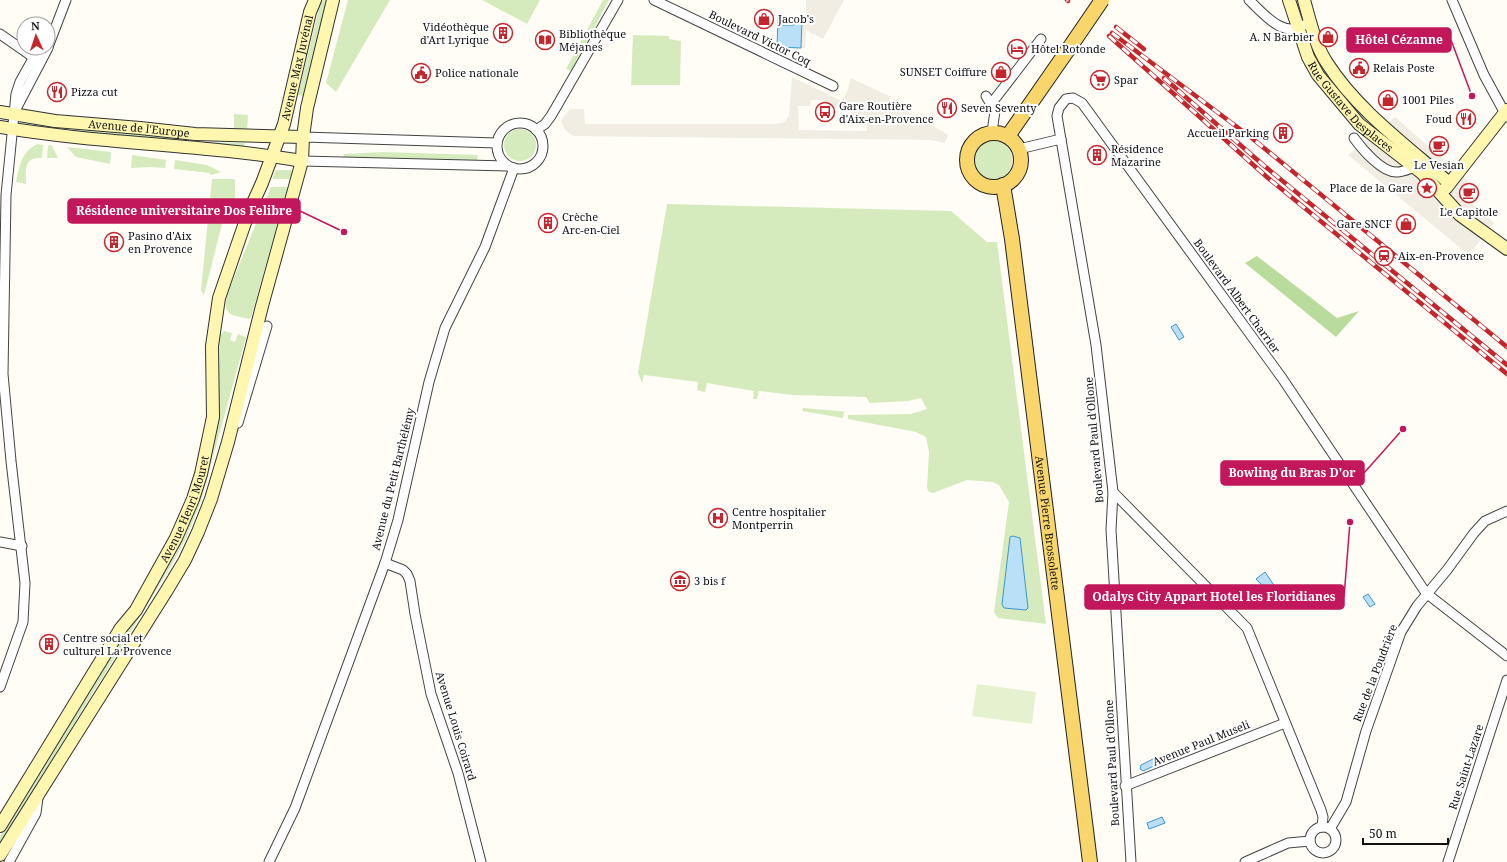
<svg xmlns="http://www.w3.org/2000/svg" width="1507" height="862" viewBox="0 0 1507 862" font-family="'Noto Serif',serif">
<rect width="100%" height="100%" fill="#fffdf5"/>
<g fill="#d5ebbd">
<polygon points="321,0 327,0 303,96 298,95"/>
<polygon points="348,0 390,0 336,92 326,83"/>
<polygon points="482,0 540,0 527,24"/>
<polygon points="603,0 609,0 571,71 566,69"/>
<polygon points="633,35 669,36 669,39 681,41 680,85 631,85"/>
<polygon points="234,114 248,115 247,131 234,131"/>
<circle cx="520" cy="145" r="16"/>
<polygon points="64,130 108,130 200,142 245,143 244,147 147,137 135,140"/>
<circle cx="992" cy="160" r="20"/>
<path d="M38,144L43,145L42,158C23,157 26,169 26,184L16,182C20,166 21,151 38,144Z"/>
<polygon points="48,145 52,146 58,158 47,158"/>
<polygon points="67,147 111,152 110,164 76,157"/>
<polygon points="384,152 478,155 477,161 343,157 344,154"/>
<polygon points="132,155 166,160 165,168 150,167 131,168"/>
<polygon points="175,160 207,165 221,172 211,175 209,173 174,169"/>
<polygon points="276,170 291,170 292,173 290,179 272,179"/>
<polygon points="212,179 235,179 235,197 228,217 224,216 204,295 201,290"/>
<path d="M271,187H288L251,317L249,319C229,315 222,315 228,292Z"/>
<polygon points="667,204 951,211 987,242 997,242 1046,624 998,618 994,612 1009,502 999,485 993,482 967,480 933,493 929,492 927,488 929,452 926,437 916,432 848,419 848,415 911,414 927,409 921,398 908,401 870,403 866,397 793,395 759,391 757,399 753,399 754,391 707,383 705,392 697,390 698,382 644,375 642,383 638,373"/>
<polygon points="224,331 232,333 230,340 235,342 238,334 246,337 201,501 187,536 171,566 0,844 0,836 168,563 218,408 220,336"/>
<polygon points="803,408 850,412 844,412 843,418 802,411"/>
</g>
<polygon fill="#b9dc9c" points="1257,256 1337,318 1359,311 1336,337 1245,263"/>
<polygon fill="#e6f2cf" points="977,684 1036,692 1032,724 972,716"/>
<g fill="#f1ede2" fill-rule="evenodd">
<polygon points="806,0 844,0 823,39 806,30 805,48 801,48 802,18 806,18"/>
<path d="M792,77L842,101L847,92L851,78L891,97L889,101L945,133L948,135L945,143L931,140L573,136L565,130L561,120L570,109H584L585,124H775L784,122L789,116ZM811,100H825V106H853V117H867V131L799,130L798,106H810Z"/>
<polygon points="1395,117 1470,183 1461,194 1494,223 1469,255 1348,155"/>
</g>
<g fill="#b9e0f7" stroke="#3f96cf">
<polygon points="778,18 782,18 782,25 794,25 795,18 802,18 801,48 777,47"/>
<polygon points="1176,324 1184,337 1179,340 1171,327"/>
<polygon points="1013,536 1020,538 1028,608 1026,610 1004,608 1002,604 1010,537"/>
<polygon points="1265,572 1278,591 1272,595 1256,579"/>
<polygon points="1368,594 1375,604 1370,607 1363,597"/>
<polygon points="1153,759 1156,765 1143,771 1140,769 1141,765"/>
<polygon points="1162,817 1165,823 1149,829 1147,823"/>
</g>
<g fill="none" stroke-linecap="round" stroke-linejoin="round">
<g stroke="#444" stroke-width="11">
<g id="street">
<polyline points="654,0 833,86"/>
<path d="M1249,0C1263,13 1283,39 1304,25"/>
<polyline points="1452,0 1484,75 1507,117"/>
<polyline points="0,34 33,57"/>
<polyline points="48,47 66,0"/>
<polyline points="986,96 995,111 992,132"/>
<polyline points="991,104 1041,39"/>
<polyline points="16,109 48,48"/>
<circle cx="520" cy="146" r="23"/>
<polyline points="536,130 545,124 551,116 618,0"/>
<polyline points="303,137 497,143"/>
<path d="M1354,138C1362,149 1382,173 1397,172C1403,172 1409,169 1415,167"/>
<polyline points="1019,149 1061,139"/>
<polyline points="302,161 508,166"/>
<polyline points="238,423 267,326"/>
<polyline points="1113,492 1247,628 1321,810 1323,817 1322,827"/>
<polyline points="0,542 22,546"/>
<polyline points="385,563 403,570 407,574 410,581 415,614 431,694 458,773 481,862"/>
<polyline points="0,687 23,622 25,583 11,461 3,374 6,195 16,94 20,82 39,48"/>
<polyline points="1125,786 1285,723"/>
<circle cx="1323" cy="840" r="13"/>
<polyline points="1330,829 1346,802 1366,731 1401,632 1417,606 1447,570 1474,533 1485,521 1507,511"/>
<polyline points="9,862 36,813 38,798"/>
<polyline points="269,862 295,808 385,563 398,520 429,382 445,328 485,247 514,168"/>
<polyline points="1131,862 1111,530 1113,492 1096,345 1057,116 1059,108 1066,99 1073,98 1082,103 1282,378 1426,593 1507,656"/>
<polyline points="1245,862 1288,843 1310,841"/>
<polyline points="1448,862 1507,680"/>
</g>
</g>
<g stroke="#333" stroke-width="14">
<g id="secondary">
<path id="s1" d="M1289,0L1308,57L1318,75L1359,124L1422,173L1460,215L1507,249"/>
<path d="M1304,0C1310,21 1315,45 1327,63C1357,110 1408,147 1449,183"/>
<path id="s2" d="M0,112L55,121L140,128L195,134L303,137"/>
<path d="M0,127C100,144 202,144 302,161"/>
<polyline points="1446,188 1507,110"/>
<path id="s3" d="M0,826L121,628L136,610L176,538L193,499L201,474L213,417L212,346L219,298L248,214L262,183L284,124L310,12L315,0"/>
<polyline points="0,855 167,590 185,560 198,532 211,499 228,442 262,306 302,161 303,137 307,108 333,0"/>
</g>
</g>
<g stroke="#222" stroke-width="16">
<g id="primary">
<circle cx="994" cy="160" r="27"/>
<polyline points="1008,136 1072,44"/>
<path id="s4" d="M1003,185L1012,239L1090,862"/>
</g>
</g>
<use href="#street" stroke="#fff" stroke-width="9"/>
<use href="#secondary" stroke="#fff6b0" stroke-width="12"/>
<use href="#primary" stroke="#f9d66b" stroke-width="14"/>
<g stroke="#c4262e" stroke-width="4.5">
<g id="rail">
<polyline points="1067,0 1068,1"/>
<polyline points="1116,27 1144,49"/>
<polyline points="1112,33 1253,139 1507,347"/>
<polyline points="1109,36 1268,178 1507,374"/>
<polyline points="1164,78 1262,164 1507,365"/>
</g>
</g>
<use href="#rail" stroke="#fff" stroke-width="3" stroke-dasharray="9" stroke-linecap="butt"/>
<g stroke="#222" stroke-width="16" stroke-linecap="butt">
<polyline id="primary-bridge" points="1072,44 1102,0"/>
</g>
<use href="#primary-bridge" stroke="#f9d66b" stroke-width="14"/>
</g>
<defs>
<g id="shop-ring" transform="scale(1)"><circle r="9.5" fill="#fff" stroke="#c4262e" stroke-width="1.5"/><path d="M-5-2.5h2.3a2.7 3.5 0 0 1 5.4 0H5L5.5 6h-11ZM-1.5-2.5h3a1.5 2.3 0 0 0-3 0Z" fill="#c4262e"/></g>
<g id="building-ring" transform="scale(1)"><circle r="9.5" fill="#fff" stroke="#c4262e" stroke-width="1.5"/><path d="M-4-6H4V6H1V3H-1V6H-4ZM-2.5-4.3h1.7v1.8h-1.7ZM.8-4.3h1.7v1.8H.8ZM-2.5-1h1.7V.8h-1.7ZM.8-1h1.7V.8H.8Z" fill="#c4262e"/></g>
<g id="library-ring" transform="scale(1)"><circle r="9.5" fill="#fff" stroke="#c4262e" stroke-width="1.5"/><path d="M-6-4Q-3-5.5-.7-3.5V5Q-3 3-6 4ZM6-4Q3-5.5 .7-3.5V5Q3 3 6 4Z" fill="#c4262e"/></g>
<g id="hotel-ring" transform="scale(1)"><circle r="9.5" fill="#fff" stroke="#c4262e" stroke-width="1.5"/><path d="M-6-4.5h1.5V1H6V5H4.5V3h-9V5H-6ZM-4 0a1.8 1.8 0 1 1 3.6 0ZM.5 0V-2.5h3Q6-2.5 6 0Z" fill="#c4262e"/></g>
<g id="civic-ring" transform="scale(1)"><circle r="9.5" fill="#fff" stroke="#c4262e" stroke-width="1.5"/><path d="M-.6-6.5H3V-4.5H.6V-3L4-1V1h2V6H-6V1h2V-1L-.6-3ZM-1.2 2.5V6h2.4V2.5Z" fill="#c4262e"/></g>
<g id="supermarket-ring" transform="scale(1)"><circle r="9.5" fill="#fff" stroke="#c4262e" stroke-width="1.5"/><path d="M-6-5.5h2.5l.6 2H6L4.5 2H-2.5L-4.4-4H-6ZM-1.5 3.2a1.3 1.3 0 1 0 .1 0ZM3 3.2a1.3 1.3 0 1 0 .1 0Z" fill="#c4262e"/></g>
<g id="restaurant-ring" transform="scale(1)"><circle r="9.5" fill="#fff" stroke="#c4262e" stroke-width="1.5"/><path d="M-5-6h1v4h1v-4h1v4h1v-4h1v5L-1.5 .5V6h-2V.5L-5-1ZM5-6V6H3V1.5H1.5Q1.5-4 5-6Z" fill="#c4262e"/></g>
<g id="bus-ring" transform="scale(1)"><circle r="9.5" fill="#fff" stroke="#c4262e" stroke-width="1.5"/><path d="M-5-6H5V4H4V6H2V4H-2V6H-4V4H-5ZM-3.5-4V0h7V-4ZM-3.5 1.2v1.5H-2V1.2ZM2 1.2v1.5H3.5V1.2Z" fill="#c4262e"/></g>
<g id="cafe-ring" transform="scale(1)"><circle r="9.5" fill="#fff" stroke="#c4262e" stroke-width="1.5"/><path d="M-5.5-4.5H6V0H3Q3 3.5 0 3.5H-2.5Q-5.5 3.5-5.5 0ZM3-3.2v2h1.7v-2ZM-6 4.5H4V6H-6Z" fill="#c4262e"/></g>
<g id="sight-ring" transform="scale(1)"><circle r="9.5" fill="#fff" stroke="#c4262e" stroke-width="1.5"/><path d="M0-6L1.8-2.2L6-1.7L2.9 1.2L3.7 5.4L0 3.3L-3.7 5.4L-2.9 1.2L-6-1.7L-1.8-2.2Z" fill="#c4262e"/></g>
<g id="station-ring" transform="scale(1)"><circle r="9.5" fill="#fff" stroke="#c4262e" stroke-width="1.5"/><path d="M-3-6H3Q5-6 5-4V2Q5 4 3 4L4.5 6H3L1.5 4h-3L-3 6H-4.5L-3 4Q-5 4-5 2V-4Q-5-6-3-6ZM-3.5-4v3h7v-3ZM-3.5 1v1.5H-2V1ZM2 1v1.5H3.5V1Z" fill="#c4262e"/></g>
<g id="hospital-ring" transform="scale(1)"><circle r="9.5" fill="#fff" stroke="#c4262e" stroke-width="1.5"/><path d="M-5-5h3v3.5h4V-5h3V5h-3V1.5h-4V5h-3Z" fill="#c4262e"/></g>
<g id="museum-ring" transform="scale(1)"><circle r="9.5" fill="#fff" stroke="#c4262e" stroke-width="1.5"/><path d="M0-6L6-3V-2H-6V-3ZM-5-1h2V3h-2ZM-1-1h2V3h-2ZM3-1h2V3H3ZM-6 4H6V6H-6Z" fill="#c4262e"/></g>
</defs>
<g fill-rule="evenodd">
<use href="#shop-ring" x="764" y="19"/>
<use href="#building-ring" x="503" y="33"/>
<use href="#shop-ring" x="1328" y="37"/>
<use href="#library-ring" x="545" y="40"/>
<use href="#hotel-ring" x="1017" y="49"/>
<use href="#civic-ring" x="1359" y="68"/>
<use href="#shop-ring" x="1001" y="72"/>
<use href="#civic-ring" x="421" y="73"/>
<use href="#supermarket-ring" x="1100" y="80"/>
<use href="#restaurant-ring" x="57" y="92"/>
<use href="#shop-ring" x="1388" y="100"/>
<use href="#restaurant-ring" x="947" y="108"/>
<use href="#bus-ring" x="825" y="112"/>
<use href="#restaurant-ring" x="1466" y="119"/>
<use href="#building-ring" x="1283" y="133"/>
<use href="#cafe-ring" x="1439" y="146"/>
<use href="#building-ring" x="1097" y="155"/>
<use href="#sight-ring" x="1427" y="188"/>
<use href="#cafe-ring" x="1469" y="193"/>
<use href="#building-ring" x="548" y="223"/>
<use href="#shop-ring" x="1406" y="224"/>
<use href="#building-ring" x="114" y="242"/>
<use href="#station-ring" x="1384" y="256"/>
<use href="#hospital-ring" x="718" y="518"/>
<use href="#museum-ring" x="680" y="581"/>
<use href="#building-ring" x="49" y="644"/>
</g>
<g text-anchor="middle" stroke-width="4" stroke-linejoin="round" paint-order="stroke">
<g font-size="11" fill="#111" stroke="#fff" text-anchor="start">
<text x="778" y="23">Jacob's</text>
<text x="489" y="31" text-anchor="end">Vidéothèque<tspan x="489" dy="13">d'Art Lyrique</tspan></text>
<text x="559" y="38">Bibliothèque<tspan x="559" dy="13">Méjanes</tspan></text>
<text x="1314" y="41" text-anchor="end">A. N Barbier</text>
<text x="1031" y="53">Hôtel Rotonde</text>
<text x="1373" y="72">Relais Poste</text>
<text x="987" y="76" text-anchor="end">SUNSET Coiffure</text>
<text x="435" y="77">Police nationale</text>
<text x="1114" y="84">Spar</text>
<text x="71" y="96">Pizza cut</text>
<text x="1402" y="104">1001 Piles</text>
<text x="839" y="110">Gare Routière<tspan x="839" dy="13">d'Aix-en-Provence</tspan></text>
<text x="961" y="112">Seven Seventy</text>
<text x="1452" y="123" text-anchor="end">Foud</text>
<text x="1269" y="137" text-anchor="end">Accueil Parking</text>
<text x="1111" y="153">Résidence<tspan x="1111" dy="13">Mazarine</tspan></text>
<text x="1439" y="169" text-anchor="middle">Le Vesian</text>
<text x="1413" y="192" text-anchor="end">Place de la Gare</text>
<text x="1469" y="216" text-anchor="middle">Le Capitole</text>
<text x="562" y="221">Crèche<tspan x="562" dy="13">Arc-en-Ciel</tspan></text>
<text x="1392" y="228" text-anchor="end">Gare SNCF</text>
<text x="128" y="240">Pasino d'Aix<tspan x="128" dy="13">en Provence</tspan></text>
<text x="1398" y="260">Aix-en-Provence</text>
<text x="732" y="516">Centre hospitalier<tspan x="732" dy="13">Montperrin</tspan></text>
<text x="694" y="585">3 bis f</text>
<text x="63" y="642">Centre social et<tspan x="63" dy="13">culturel La Provence</tspan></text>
</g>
<g font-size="11" fill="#111" stroke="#fff">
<text transform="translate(760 38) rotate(26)" y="4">Boulevard Victor Coq</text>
<text dy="4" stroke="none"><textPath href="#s3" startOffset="828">Avenue Max Juvénal</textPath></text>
<text dy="4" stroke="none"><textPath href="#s1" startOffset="126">Rue Gustave Desplaces</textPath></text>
<text dy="4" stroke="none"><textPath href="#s2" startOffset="140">Avenue de l'Europe</textPath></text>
<text transform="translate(1237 296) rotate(54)" y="4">Boulevard Albert Charrier</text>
<text transform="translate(1094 440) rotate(-95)" y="4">Boulevard Paul d'Ollone</text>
<text transform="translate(393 479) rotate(-76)" y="4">Avenue du Petit Barthélémy</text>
<text dy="4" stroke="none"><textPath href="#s3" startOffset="368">Avenue Henri Mouret</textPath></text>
<text dy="4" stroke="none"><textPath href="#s4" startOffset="341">Avenue Pierre Brossolette</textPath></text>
<text transform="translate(1375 673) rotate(-69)" y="4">Rue de la Poudrière</text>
<text transform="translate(456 726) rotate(73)" y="4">Avenue Louis Coirard</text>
<text transform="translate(1201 743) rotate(-22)" y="4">Avenue Paul Museli</text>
<text transform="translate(1112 763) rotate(-93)" y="4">Boulevard Paul d'Ollone</text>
<text transform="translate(1466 767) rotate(-72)" y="4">Rue Saint-Lazare</text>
</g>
</g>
<path fill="none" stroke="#c2185b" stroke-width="1.5" d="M1472 96L1451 40M344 232L300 211M1403 429L1364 473M1350 522L1344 597"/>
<g fill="#c2185b" stroke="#fff" stroke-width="1.5">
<circle cx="1472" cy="96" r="4"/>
<circle cx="344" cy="232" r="4"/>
<circle cx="1403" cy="429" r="4"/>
<circle cx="1350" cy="522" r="4"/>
</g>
<g fill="#c2185b" stroke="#c2185b" stroke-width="1.5">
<rect x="1347" y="28" width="104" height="24" rx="4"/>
<rect x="68" y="199" width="232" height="24" rx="4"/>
<rect x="1221" y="461" width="143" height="24" rx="4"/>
<rect x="1085" y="585" width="259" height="24" rx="4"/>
</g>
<g font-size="12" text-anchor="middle" font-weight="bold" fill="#fff">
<text x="1399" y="44">Hôtel Cézanne</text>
<text x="184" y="215">Résidence universitaire Dos Felibre</text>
<text x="1292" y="477">Bowling du Bras D'or</text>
<text x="1214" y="601">Odalys City Appart Hotel les Floridianes</text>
</g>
<g transform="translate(36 36) rotate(357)"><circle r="19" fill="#ffffff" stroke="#a0a0a0"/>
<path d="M0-3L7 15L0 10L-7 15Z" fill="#c4262e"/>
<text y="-6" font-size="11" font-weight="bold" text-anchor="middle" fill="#111111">N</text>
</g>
<path d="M1363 838v6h85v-6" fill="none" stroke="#111111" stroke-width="2"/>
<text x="1369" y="838" font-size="12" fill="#111111" stroke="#ffffff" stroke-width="3" paint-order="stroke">50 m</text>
</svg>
